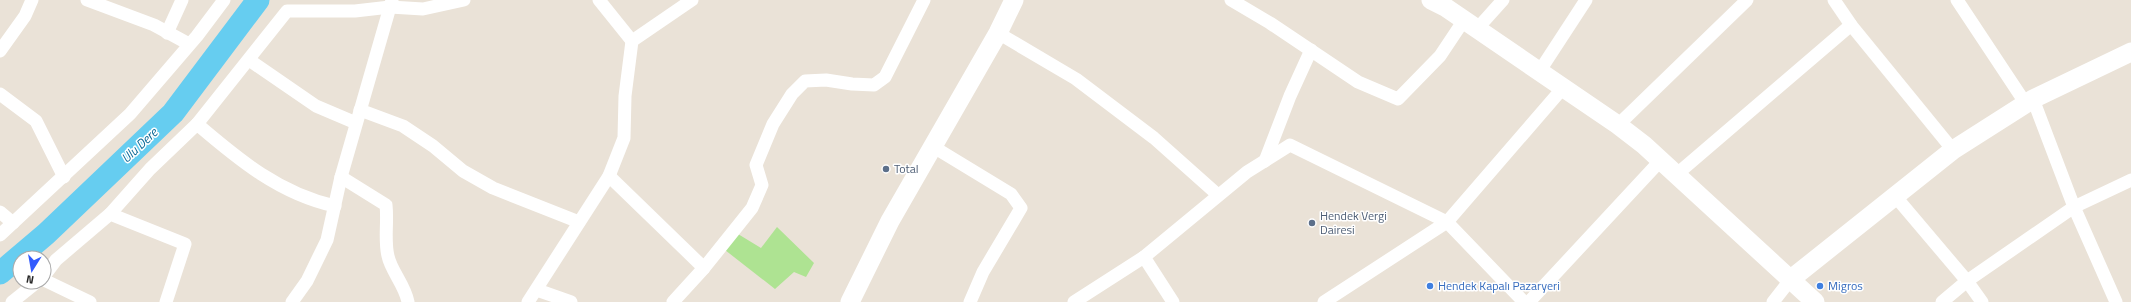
<svg xmlns="http://www.w3.org/2000/svg" width="2131" height="302" viewBox="0 0 2131 302" font-family="'Titillium Web',sans-serif">
<rect width="100%" height="100%" fill="#eae2d7"/>
<polygon fill="#aee392" points="777,227 814,263 806,277 794,272 775,289 725,250 738,234 761,248"/>
<g fill="none" stroke-linecap="round" stroke-linejoin="round">
<polyline stroke="#66cdf0" stroke-width="23" points="0,273 46,234 173,113 258,0"/>
<g stroke="#fff" stroke-width="13">
<polyline points="87,0 154,25 189,44"/>
<polyline points="599,0 632,41"/>
<polyline points="1231,0 1270,23 1358,82 1398,99 1440,56 1464,20"/>
<polyline points="1834,0 1851,25 1953,150"/>
<polyline points="1957,0 2026,104"/>
<polyline points="1476,30 1503,0"/>
<polyline points="167,33 182,0"/>
<polyline points="998,33 1076,79 1154,138 1218,195"/>
<polyline points="0,51 25,16 32,0"/>
<polyline points="249,60 316,106 356,123"/>
<polyline points="1539,72 1586,0"/>
<polyline points="0,94 36,121 64,177"/>
<polyline points="2033,99 2074,207 2116,302"/>
<polyline points="360,110 403,126 433,146 463,171 493,188 579,222"/>
<polyline points="197,124 287,11 355,11 390,7 423,9 464,0"/>
<polyline points="1618,125 1747,0"/>
<polyline points="932,146 1011,194 1021,208 983,272 970,302"/>
<polyline points="1265,161 1290,96 1311,50"/>
<polyline points="1677,174 1851,25"/>
<polyline points="609,176 704,268"/>
<path d="M341,177L386,205C388,222 384,240 388,256C391,271 405,285 408,302"/>
<polyline points="1895,196 1967,281 1982,302"/>
<polyline points="0,212 13,223"/>
<path d="M110,214L150,169L197,124C239,160 280,194 335,206"/>
<polyline points="0,235 130,114 197,36 224,0"/>
<polyline points="1144,257 1173,302"/>
<polyline points="44,276 56,260 110,214 185,244 166,302"/>
<polyline points="44,280 90,302"/>
<polyline points="537,290 571,302"/>
<polyline points="12,302 37,282"/>
<polyline points="292,302 307,281 327,240 341,177 392,0"/>
<polyline points="528,302 609,176 624,138 625,96 632,41 692,0"/>
<polyline points="673,302 704,268 752,208 762,185 756,165 773,124 792,94 805,81 826,80 852,84 874,85 885,77 924,0"/>
<polyline points="1074,302 1144,257 1247,172 1290,145 1447,222 1524,302"/>
<polyline points="1324,302 1447,222 1562,89"/>
<polyline points="1529,302 1661,160"/>
<polyline points="1773,302 1791,279"/>
<polyline points="1942,302 1967,281 2074,207 2131,180"/>
</g>
<g stroke="#fff" stroke-width="19">
<polyline points="1431,0 1445,7 1618,125 1644,145 1815,302"/>
<polyline points="1791,279 1953,150 2033,99 2131,52"/>
<polyline points="850,302 890,221 998,33 1014,0"/>
</g>
</g>
<g fill="#5c6f8a" stroke="#fff" stroke-width="1.5">
<circle cx="886" cy="169" r="4"/>
<circle cx="1312" cy="223" r="4"/>
</g>
<g fill="#3f7fe0" stroke="#fff" stroke-width="1.5">
<circle cx="1430" cy="286" r="4"/>
<circle cx="1820" cy="286" r="4"/>
</g>
<g text-anchor="middle" stroke-width="3" stroke-linejoin="round" paint-order="stroke">
<g font-size="12" fill="#4e5e75" stroke="#fff" text-anchor="start">
<text x="894" y="173">Total</text>
<text x="1320" y="220">Hendek Vergi<tspan x="1320" dy="14">Dairesi</tspan></text>
</g>
<g font-size="12" fill="#366cbe" stroke="#fff" text-anchor="start">
<text x="1438" y="290">Hendek Kapalı Pazaryeri</text>
<text x="1828" y="290">Migros</text>
</g>
<g font-size="13" font-style="italic" fill="#0b6997" stroke="#fff">
<text transform="translate(139 145) rotate(-43)" y="5">Ulu Dere</text>
</g>
</g>
<g transform="translate(32 270) rotate(191)"><circle r="19" fill="#ffffff" stroke="#a9a9a9"/>
<path d="M0-3L7 15L0 10L-7 15Z" fill="#325bfd"/>
<text y="-6" font-size="11" font-weight="bold" text-anchor="middle" fill="#272727">N</text>
</g>
</svg>
